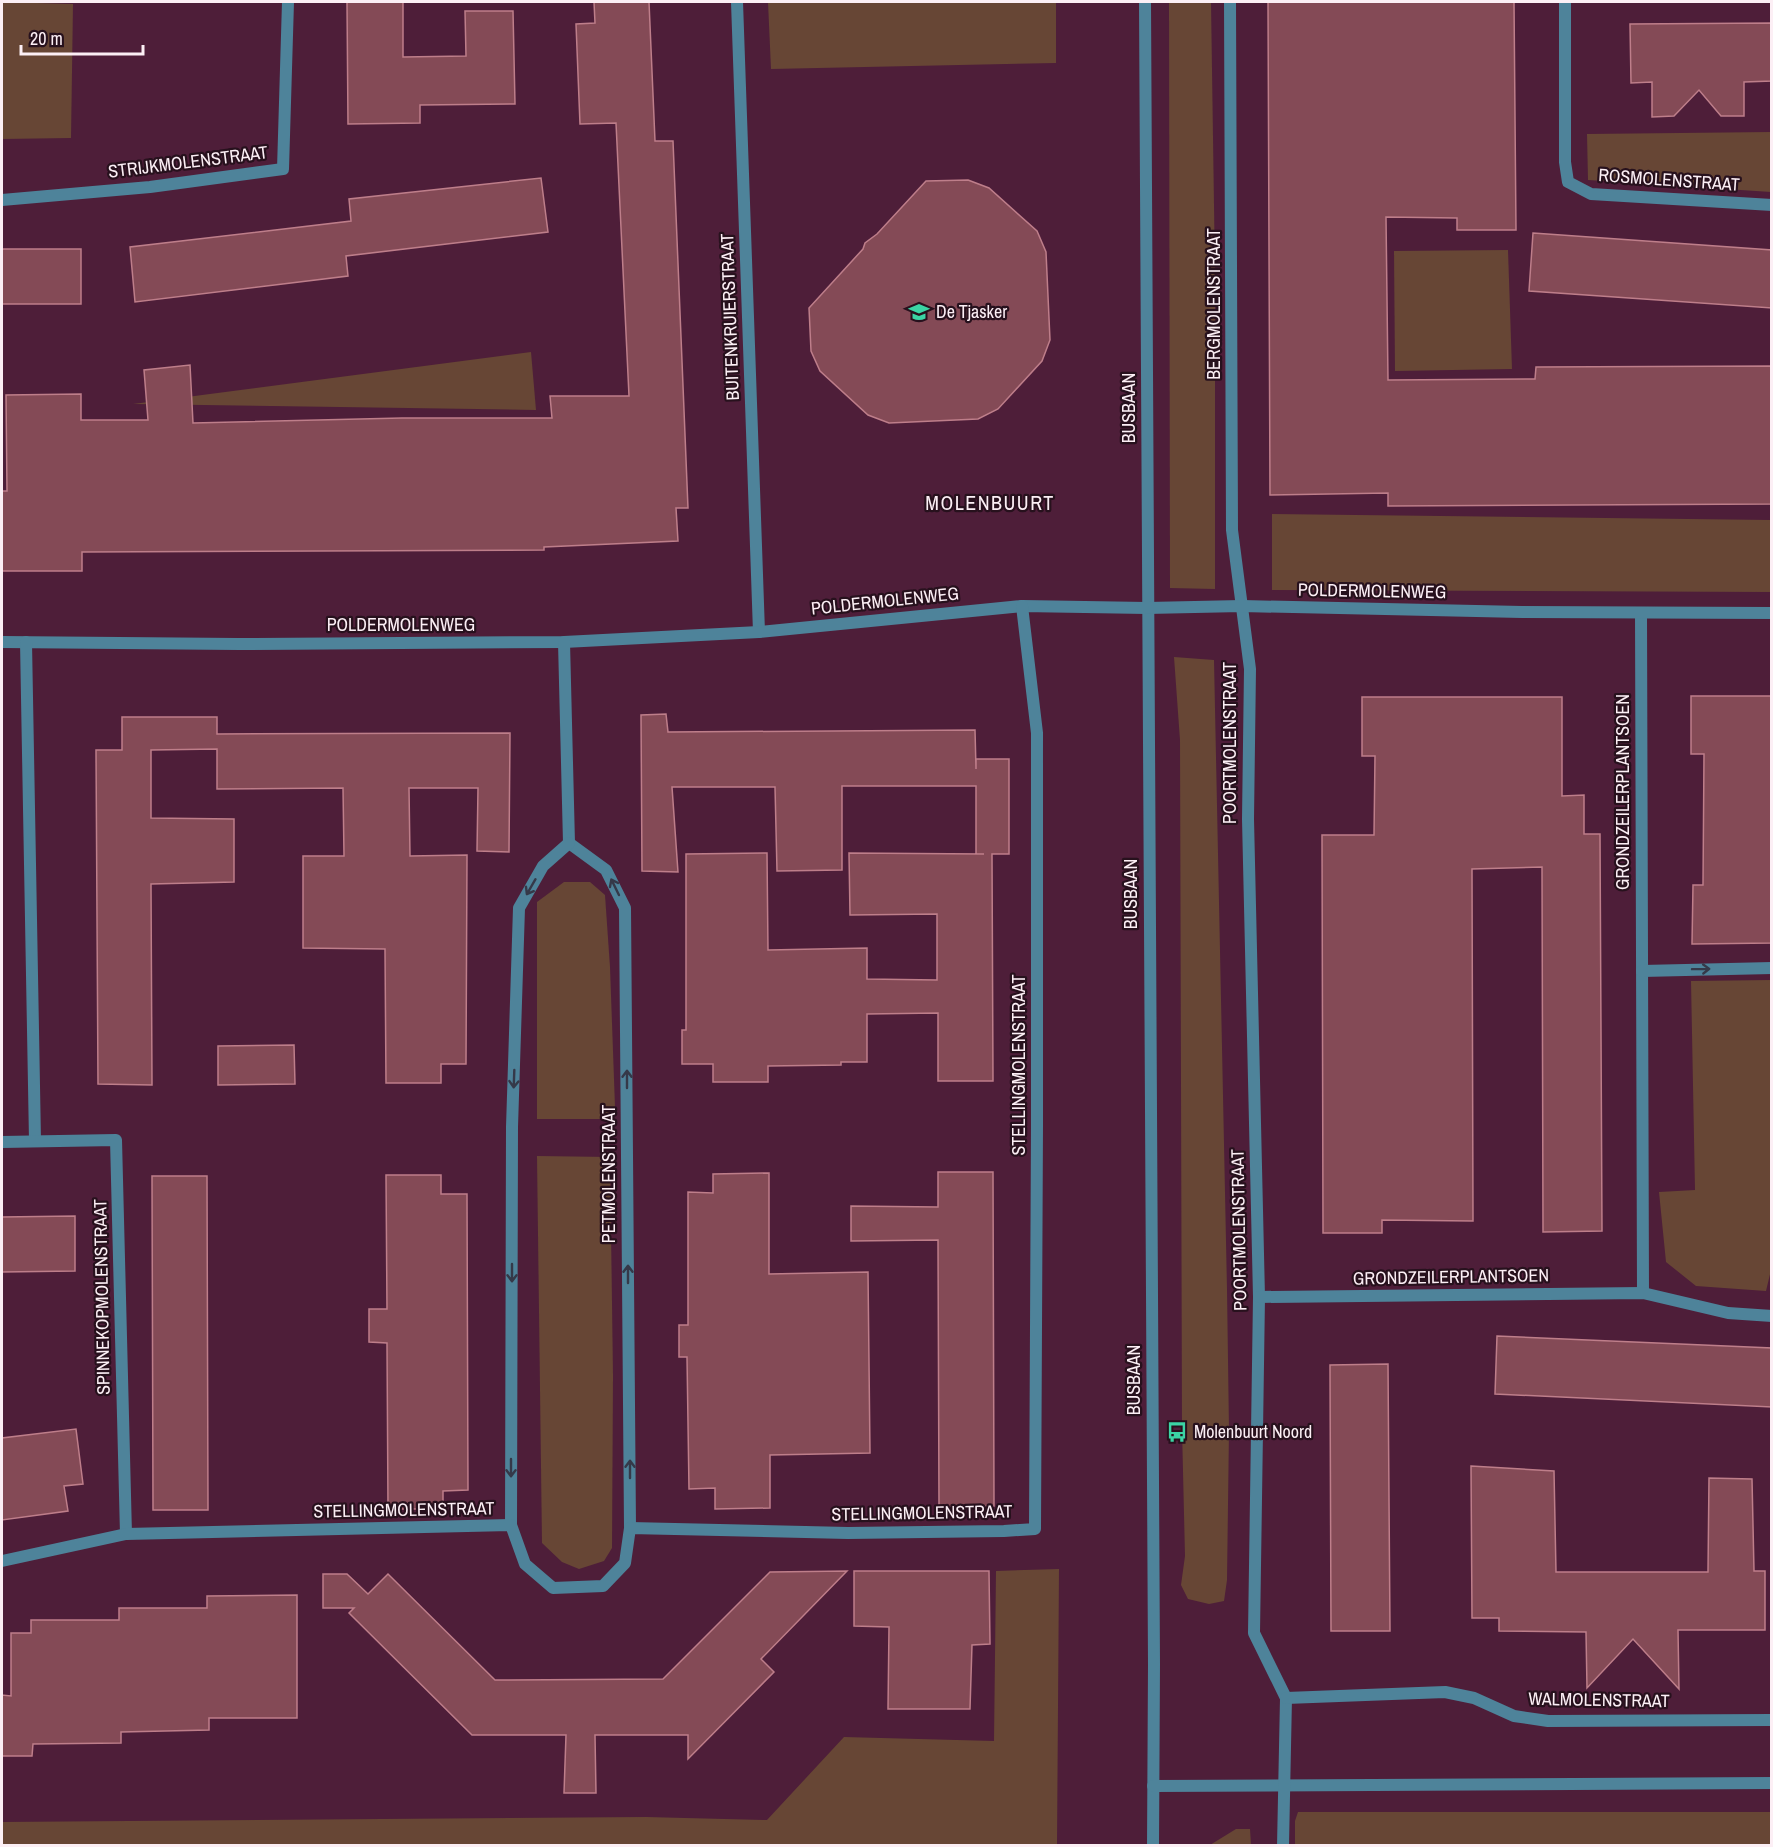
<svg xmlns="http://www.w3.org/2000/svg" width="1773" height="1847" viewBox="0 0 1773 1847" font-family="'Archivo Narrow',sans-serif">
<rect width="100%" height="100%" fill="#4e1e39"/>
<g fill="#674635">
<polygon points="2,2 73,4 71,138 2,139"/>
<polygon points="768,2 1056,2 1056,63 771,69"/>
<polygon points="1169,2 1211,2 1215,272 1215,589 1170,588"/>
<polygon points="1771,132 1771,192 1588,180 1587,134"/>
<polygon points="1508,250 1512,369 1395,371 1394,251"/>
<polygon points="531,352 536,410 133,404"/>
<polygon points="1272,514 1771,520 1771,592 1272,590"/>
<polygon points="1174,657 1214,660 1227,1289 1229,1430 1227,1580 1224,1601 1209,1604 1188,1599 1181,1585 1185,1556 1182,1429 1180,740"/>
<polygon points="564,882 590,882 605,895 610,967 615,1107 606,1119 537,1119 537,902"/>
<polygon points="1771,980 1771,1270 1766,1291 1696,1286 1666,1262 1659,1192 1695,1190 1691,981"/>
<polygon points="537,1156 610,1157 613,1376 612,1548 604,1561 579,1569 562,1562 542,1543"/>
<polygon points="1059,1569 1057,1845 2,1845 2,1822 646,1817 767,1820 844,1737 994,1741 996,1571"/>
<polygon points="1298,1812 1771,1812 1771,1845 1295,1845 1295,1821"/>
<polygon points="1236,1829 1250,1829 1251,1845 1210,1845"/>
</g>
<g fill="#844a56" stroke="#be7e8a" stroke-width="1.5">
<polygon points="347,2 403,2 403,57 466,56 465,11 513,11 515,104 420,105 420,123 348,124"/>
<polygon points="594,2 649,2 655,141 673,141 688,508 676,508 678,541 544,547 544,550 82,552 82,571 2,571 2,491 7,491 6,395 81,394 81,420 148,420 144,370 190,365 193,423 402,418 552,418 550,396 629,396 616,123 580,124 576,24 595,23"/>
<polygon points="1268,2 1514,2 1516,230 1457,230 1457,218 1386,217 1388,380 1535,379 1536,367 1772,366 1772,504 1388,506 1388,493 1270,495"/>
<polygon points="1772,23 1772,81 1744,82 1744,116 1721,116 1699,90 1674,116 1652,117 1652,82 1631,83 1630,24"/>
<polygon points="541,178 548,232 346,256 348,276 135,302 130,247 351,221 349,199"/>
<polygon points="968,180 989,188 1037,231 1046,252 1050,340 1042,361 998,409 978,419 889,423 868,415 820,371 811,351 809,308 863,249 865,243 877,234 926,181"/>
<polygon points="1533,233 1772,250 1772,308 1529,291"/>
<rect x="2" y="249" width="79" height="55"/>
<polygon points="1691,696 1772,696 1772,943 1692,944 1693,885 1703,885 1704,754 1691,754"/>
<polygon points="1362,697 1562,697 1562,796 1584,795 1584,834 1600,834 1602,1231 1543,1232 1542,867 1472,869 1473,1221 1382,1220 1382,1233 1323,1233 1322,835 1374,835 1375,756 1362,756"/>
<polygon points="666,714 668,732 975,730 976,769 976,759 1009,759 1009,854 992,854 993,1081 938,1081 938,1013 867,1014 867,1062 841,1062 841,1065 768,1066 768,1082 713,1082 713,1064 682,1064 682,1030 686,1030 686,854 767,853 768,950 867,948 867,979 937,980 937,914 850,915 849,853 984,854 976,854 976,786 842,786 842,870 777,871 775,787 672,787 678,872 642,871 641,715"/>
<polygon points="122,717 217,717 217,734 510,733 509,852 477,851 478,788 409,788 410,856 467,855 466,1064 441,1064 441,1083 386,1083 385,949 303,948 303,856 344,856 343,788 217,789 217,749 151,750 151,818 234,819 234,882 151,884 152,1085 98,1084 96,750 122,750"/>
<polygon points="294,1045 295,1084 218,1085 218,1046"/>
<polygon points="938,1172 993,1172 994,1506 939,1507 938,1240 851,1241 851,1206 938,1207"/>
<polygon points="769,1173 769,1274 868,1272 870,1453 770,1455 770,1508 715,1509 715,1488 689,1489 687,1357 679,1357 679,1325 688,1325 688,1192 713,1193 713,1174"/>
<polygon points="386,1175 441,1175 441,1194 467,1194 468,1490 443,1491 443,1509 388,1509 387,1343 369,1342 369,1309 387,1309"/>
<polygon points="152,1176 207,1176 208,1510 153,1510"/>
<polygon points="75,1216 75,1271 2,1272 2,1217"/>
<polygon points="1497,1336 1772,1348 1772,1407 1495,1394"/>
<polygon points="1388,1364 1390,1631 1331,1631 1330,1365"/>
<polygon points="76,1429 83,1484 64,1486 68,1511 2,1520 2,1438"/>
<polygon points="1471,1466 1554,1471 1556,1572 1708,1572 1709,1478 1752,1479 1754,1571 1765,1571 1765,1630 1678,1630 1679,1689 1633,1639 1587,1688 1586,1632 1499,1631 1499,1618 1472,1618"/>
<polygon points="847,1571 761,1659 774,1672 688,1759 688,1735 595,1735 596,1793 564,1793 566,1735 472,1735 349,1613 354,1608 323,1608 323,1574 347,1574 368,1594 388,1574 495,1680 663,1679 770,1572"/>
<polygon points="854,1571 989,1571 990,1644 972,1645 970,1709 888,1709 889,1627 854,1626"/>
<polygon points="297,1595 297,1718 209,1718 209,1730 121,1732 121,1743 33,1744 32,1756 2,1756 2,1695 11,1696 11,1633 31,1633 31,1620 119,1620 119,1608 207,1608 207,1596"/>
</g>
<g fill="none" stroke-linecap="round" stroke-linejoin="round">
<g stroke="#4e839a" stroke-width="12">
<polyline points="1145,2 1154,1664 1153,1846"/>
<polyline points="1153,1786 1772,1783"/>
</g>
<g stroke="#4e839a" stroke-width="12">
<polyline points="737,2 759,632"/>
<polyline points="1230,2 1232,530 1250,669 1248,819 1259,1297 1254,1633 1286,1698 1283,1846"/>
<polyline points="1565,2 1565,162 1568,182 1591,194 1772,205"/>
<polyline points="2,200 150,187 283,169 288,2"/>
<polyline points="1641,614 1643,1293"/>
<polyline points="2,642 238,644 564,642 759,632 1022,606 1147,608 1242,606 1522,612 1772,613"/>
<polyline points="26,642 35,1141"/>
<polyline points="564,642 569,843"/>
<polyline points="569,843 606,870 625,908 630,1528"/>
<polyline points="1642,971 1772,968"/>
<polyline points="2,1142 116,1140 126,1534"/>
<polyline points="1259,1297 1643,1293 1728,1313 1772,1316"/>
<polyline points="511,1525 512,1127 519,908 543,866 569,843"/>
<polyline points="2,1561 126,1534 511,1525 525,1564 553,1588 603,1586 625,1563 630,1528 848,1533 1004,1531 1035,1529 1037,1127 1037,733 1022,606"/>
<polyline points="1286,1698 1445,1692 1474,1698 1514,1716 1548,1721 1772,1720"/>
</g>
</g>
<defs><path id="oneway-shaft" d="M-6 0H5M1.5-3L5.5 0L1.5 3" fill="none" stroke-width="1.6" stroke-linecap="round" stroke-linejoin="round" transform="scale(1.5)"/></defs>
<g stroke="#353949">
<use href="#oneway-shaft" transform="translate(531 887) rotate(120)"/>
<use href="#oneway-shaft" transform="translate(615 887) rotate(-116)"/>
<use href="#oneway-shaft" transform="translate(1701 969) rotate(-1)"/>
<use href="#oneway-shaft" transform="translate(514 1079) rotate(92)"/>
<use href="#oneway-shaft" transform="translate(627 1079) rotate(-90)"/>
<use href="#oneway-shaft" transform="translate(512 1273) rotate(90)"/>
<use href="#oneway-shaft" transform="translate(628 1274) rotate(-90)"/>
<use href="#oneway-shaft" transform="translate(511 1468) rotate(90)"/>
<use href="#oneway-shaft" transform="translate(630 1469) rotate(-90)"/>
</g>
<defs>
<g id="school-bare" transform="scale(1.62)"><path d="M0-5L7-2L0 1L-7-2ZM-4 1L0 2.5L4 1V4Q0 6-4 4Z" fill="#3bd4a4" stroke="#27111d" stroke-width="2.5" paint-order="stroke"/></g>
<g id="bus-bare" transform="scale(1.62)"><path d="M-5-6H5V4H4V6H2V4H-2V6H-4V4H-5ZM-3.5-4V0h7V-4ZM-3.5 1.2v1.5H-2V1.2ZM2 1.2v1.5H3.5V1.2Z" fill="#3bd4a4" stroke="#27111d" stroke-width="2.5" paint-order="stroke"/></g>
</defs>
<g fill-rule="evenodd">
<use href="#school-bare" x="919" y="312"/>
<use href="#bus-bare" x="1177" y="1432"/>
</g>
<g text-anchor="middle" stroke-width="4.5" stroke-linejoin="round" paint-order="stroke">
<g font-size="18" fill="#fceff5" stroke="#27111d">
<text transform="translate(188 162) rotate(-7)" y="6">STRIJKMOLENSTRAAT</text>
<text transform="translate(1669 180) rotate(4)" y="6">ROSMOLENSTRAAT</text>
<text transform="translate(1214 304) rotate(-90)" y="6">BERGMOLENSTRAAT</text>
<text transform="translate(730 317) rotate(-92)" y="6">BUITENKRUIERSTRAAT</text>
<text transform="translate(1129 408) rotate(-90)" y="6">BUSBAAN</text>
<text transform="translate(1372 591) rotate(1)" y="6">POLDERMOLENWEG</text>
<text transform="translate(885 601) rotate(-6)" y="6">POLDERMOLENWEG</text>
<text x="401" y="631">POLDERMOLENWEG</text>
<text transform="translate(1230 743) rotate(-90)" y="6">POORTMOLENSTRAAT</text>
<text transform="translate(1623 792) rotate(-90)" y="6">GRONDZEILERPLANTSOEN</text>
<text transform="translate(1131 894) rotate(-90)" y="6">BUSBAAN</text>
<text transform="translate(1019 1065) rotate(-90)" y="6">STELLINGMOLENSTRAAT</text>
<text transform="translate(609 1174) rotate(-90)" y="6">PETMOLENSTRAAT</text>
<text transform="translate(1239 1230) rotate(-91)" y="6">POORTMOLENSTRAAT</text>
<text transform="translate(1451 1277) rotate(-1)" y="6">GRONDZEILERPLANTSOEN</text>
<text transform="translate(102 1297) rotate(-91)" y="6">SPINNEKOPMOLENSTRAAT</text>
<text transform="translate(1134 1380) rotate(-90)" y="6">BUSBAAN</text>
<text transform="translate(404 1510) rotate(-1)" y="6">STELLINGMOLENSTRAAT</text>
<text transform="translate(922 1513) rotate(-1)" y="6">STELLINGMOLENSTRAAT</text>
<text transform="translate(1599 1700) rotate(1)" y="6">WALMOLENSTRAAT</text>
</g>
<g font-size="18" fill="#fceff5" stroke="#27111d" text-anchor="start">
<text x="936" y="318">De Tjasker</text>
<text x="1194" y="1438">Molenbuurt Noord</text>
</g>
<g font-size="20" letter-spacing="1.5" fill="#fceff5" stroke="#27111d">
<text x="990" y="510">MOLENBUURT</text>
</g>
</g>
<rect width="1773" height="1847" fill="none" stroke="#fceff5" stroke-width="6"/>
<path d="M21 45v9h122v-9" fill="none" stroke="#fceff5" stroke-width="3"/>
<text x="30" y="45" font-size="18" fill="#fceff5" stroke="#27111d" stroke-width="4.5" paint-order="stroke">20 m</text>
</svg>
